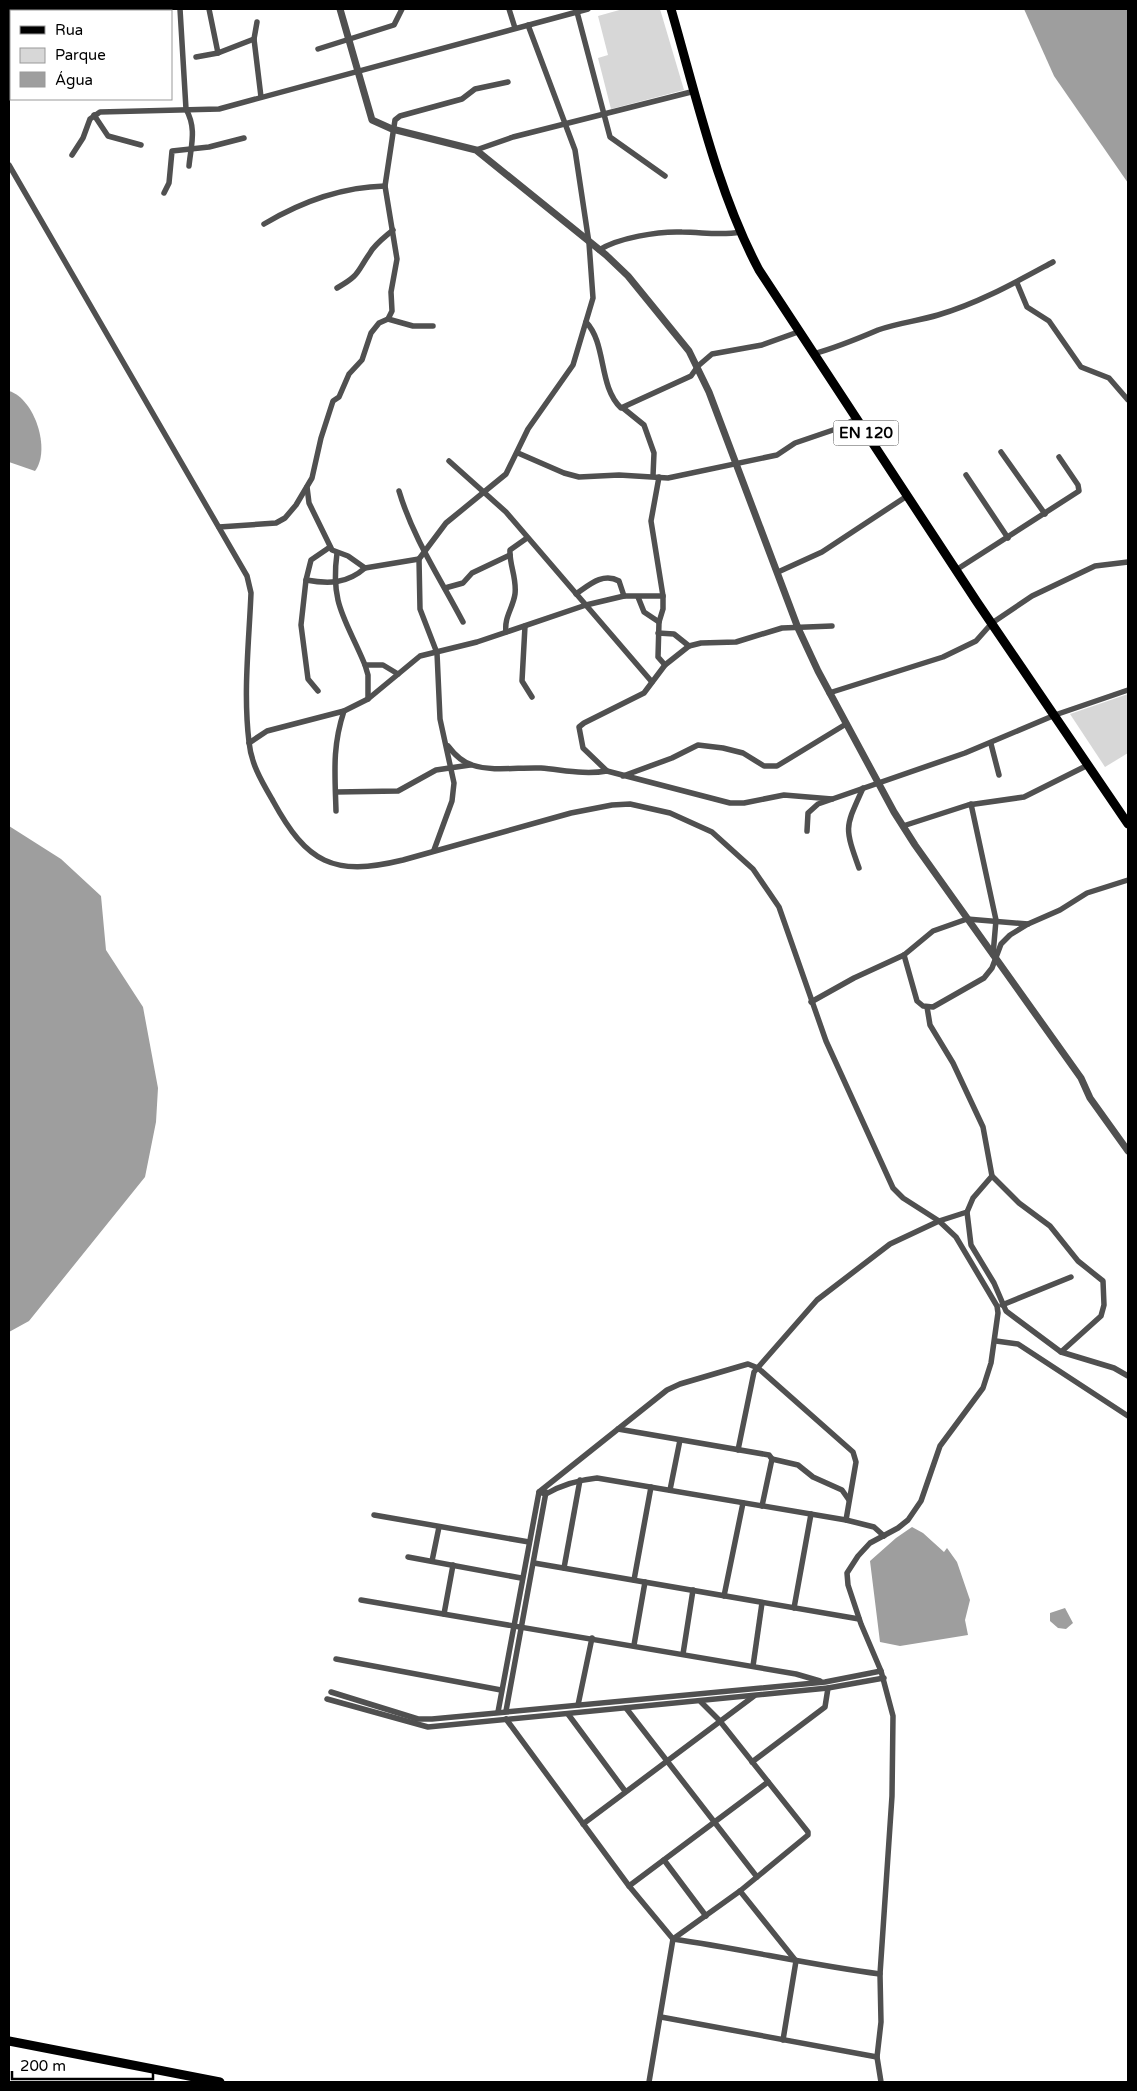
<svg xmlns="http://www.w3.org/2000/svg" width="1137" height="2091" viewBox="0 0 1137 2091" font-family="'Varela Round',sans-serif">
<rect width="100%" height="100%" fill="#fff"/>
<g fill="#d7d7d7">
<polygon points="623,9 660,9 684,90 611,109 598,58 608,55 598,16"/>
<polygon points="1128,694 1128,753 1105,767 1070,714"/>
</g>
<g fill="#9e9e9e">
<polygon points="1024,9 1128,9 1128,183 1054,76"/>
<path d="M9,391C35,399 51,450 35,471L9,462Z"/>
<polygon points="9,826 61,859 101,896 106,950 143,1007 158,1088 156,1122 145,1177 29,1321 9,1332"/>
<polygon points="912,1527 923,1533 944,1552 947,1548 957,1562 970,1600 965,1620 968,1635 900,1646 880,1642 870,1561 896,1538"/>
<polygon points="1065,1608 1073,1623 1066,1629 1058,1628 1050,1621 1050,1613"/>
</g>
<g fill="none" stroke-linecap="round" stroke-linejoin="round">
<g stroke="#505050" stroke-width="5.5">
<path d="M180,9L186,109C197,129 191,145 189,166"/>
<polyline points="209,9 218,53"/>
<polyline points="509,9 515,28"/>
<polyline points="577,12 610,137 665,176"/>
<polyline points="257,22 254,39 261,97"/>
<polyline points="318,49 394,25 402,9"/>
<polyline points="196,57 218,53 254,39"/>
<polyline points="94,115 108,136 141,145"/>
<polyline points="476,150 513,137 695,91"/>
<polyline points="72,155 83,138 90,119 100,112 219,109 588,9"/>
<path d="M9,165L247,576L251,593C249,642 243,693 249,742C251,764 262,782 273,801C307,863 333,877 403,860L571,813L612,805L630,804L670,813L712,832L753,869L779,907L826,1041L893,1188L903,1198L939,1221L956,1237L997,1306L998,1313L991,1363L983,1388L940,1446L921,1501L908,1520L898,1528L870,1543L858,1556L847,1573L848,1585L861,1624L881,1671L893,1716L892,1796L880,1974L881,2022L877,2057L881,2082"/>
<polyline points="164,193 169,183 172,151 209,147 244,138"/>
<path d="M264,224C301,202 341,187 385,186"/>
<path d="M599,250C618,238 658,231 682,232C702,232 721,236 740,232"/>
<polyline points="1017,283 1027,307 1049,321 1081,367 1109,378 1128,400"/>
<path d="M337,288C360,275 356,273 370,253C375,244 385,237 393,230"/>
<polyline points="388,319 413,326 433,326"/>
<path d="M586,322C607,344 598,386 621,408L691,376L698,366L712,354L762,345L798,332"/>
<path d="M813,354C835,348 857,339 878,330C897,323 918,321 938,315C979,303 1016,282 1053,262"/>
<polyline points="623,408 644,425 654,453 653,476"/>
<polyline points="1001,452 1045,514"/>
<polyline points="518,453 564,473 579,477 619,475 668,478 777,455 795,443 836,429 856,419"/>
<polyline points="449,461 506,512 652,682"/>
<polyline points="966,475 1008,538"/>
<polyline points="659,477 651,521 663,596 663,609 659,622 658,657 665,665"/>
<polyline points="307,487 309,503 332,550 348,556 365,568 419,559"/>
<path d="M399,491C413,538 440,578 463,622"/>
<polyline points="219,527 276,523 285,518 296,505 312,478 321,438 333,401 339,397 349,374 362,360 371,333 379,323 388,319 392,311 391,292 397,259 385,186 395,120 400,116 462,99 475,89 508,82"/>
<path d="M337,553C330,605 346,619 365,665H383L398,674"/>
<polyline points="956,570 1079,491 1078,485 1059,457"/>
<polyline points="778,572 822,552 907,496"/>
<path d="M306,580C328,584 347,584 365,568"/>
<polyline points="445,588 463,583 472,573 510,555"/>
<path d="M576,594C589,585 603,572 619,581L624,596"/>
<polyline points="638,597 644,612 659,622"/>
<polyline points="525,626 522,681 532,697"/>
<path d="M506,632C504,617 513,608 515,594C517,578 509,564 510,550L527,538"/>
<polyline points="658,633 674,634 689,646"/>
<polyline points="365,665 368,675 368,699"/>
<polyline points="318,691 308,679 301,625 306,580 311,560 330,547"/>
<polyline points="829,693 943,657 976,641 992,623 1032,596 1095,566 1128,562"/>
<polyline points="249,743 267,731 344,711 368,699 420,656 477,642 586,605 624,596 663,596"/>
<polyline points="991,744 999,775"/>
<path d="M448,746C454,754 462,762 472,765C493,772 519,767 541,768C564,770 584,775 607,771L730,803H744L784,795L832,799"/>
<polyline points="607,771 583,748 579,727 584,723 644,693 665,665 689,646 701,643 736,642 782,628 832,626"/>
<polyline points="623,776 672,758 698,745 723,748 743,753 764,766 777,766 846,724"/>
<polyline points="336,792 398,791 436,770 470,765"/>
<polyline points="971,804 996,920 993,955"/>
<path d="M336,811C335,774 332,747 344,711"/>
<polyline points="903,826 968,805 1024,797 1088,765"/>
<polyline points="807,831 808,813 818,804 965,753 1055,715 1128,690"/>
<polyline points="434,850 452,801 454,783 440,719 437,653 420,609 419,559 446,523 506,474 528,429 573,365 593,298 589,243 575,150 528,25"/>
<path d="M859,868C844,826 845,828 863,788"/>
<polyline points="904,955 917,1001 923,1006 933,1007 984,978 992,968 1001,944 1010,935 1028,924 1060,910 1087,893 1128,880"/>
<polyline points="811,1002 854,978 904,955 933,931 967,919 1028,924"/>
<polyline points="927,1007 930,1025 953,1063 983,1127 992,1176 1019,1203 1050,1226 1078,1261 1103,1281 1104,1305 1101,1316 1061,1352"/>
<polyline points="992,1176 973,1198 967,1212 971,1245 994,1283 1006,1311 1061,1352 1114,1368 1128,1376"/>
<polyline points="1002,1305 1071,1277"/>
<polyline points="996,1341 1018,1344 1128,1416"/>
<polyline points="618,1429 769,1455 772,1459 762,1506"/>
<polyline points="738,1450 754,1372 817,1300 890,1244 939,1221 967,1212"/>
<polyline points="772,1459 798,1465 813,1477 842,1490 849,1500"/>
<polyline points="670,1490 680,1440"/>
<path d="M539,1492L546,1494C563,1484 578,1480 597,1478L846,1520L874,1527L884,1536"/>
<polyline points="374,1515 529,1542"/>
<polyline points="408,1557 521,1578"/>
<polyline points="432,1561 439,1527"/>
<polyline points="534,1563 859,1619"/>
<polyline points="564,1568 580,1480"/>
<polyline points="634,1580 651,1487"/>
<polyline points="724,1596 743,1503"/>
<polyline points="361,1600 796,1674 820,1681"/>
<polyline points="794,1608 811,1514"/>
<polyline points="444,1614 453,1565"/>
<polyline points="634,1645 645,1582"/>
<polyline points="683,1654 693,1590"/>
<polyline points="336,1659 501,1690"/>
<polyline points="753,1666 762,1603"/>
<polyline points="331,1692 418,1719 432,1719 825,1682 881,1671"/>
<polyline points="327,1699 428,1727 828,1688 884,1678"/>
<polyline points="578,1705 592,1638"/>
<polyline points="626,1708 757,1877"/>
<polyline points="506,1711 546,1492"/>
<polyline points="498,1712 539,1492 667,1390 680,1384 741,1366 748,1364 758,1368 853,1452 856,1462 846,1520"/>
<polyline points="568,1714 625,1791"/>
<path d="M506,1719L629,1886L673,1939C743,1949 810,1965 880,1974"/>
<polyline points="752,1762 825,1707 828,1688"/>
<polyline points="583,1824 754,1696"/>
<polyline points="664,1860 706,1916"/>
<polyline points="629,1886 768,1782"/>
<polyline points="740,1891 796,1961 783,2040"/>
<polyline points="661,2017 877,2057"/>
<polyline points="649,2082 673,1939 740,1891 808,1835 808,1832 719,1720 701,1702"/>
</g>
<polyline stroke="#505050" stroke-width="7" points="340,9 372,120 392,129 476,150 606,255 628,276 689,351 709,392 798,628 818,671 894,812 915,845 1081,1078 1090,1098 1128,1151"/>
<g stroke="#000" stroke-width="9">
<path d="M671,9C696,95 717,191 759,270L977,602L1128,824"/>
<polyline points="9,2041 220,2082"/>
</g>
</g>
<g text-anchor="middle" stroke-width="4" stroke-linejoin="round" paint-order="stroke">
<rect fill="#fff" stroke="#4c4c4c" stroke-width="1" x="833.5" y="420.5" width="65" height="25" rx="4"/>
<g font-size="15" font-weight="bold" fill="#000">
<text x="866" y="438">EN 120</text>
</g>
</g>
<rect width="1137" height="2091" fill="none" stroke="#000000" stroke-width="20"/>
<rect x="10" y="10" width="162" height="90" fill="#ffffff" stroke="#999999"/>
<rect x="20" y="26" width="25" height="8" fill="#000000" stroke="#999999"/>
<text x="55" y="35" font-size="15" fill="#000000">Rua</text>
<rect x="20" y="48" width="25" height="15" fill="#d7d7d7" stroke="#999999"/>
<text x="55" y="60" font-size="15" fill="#000000">Parque</text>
<rect x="20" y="72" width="25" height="15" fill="#9e9e9e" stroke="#999999"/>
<text x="55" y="85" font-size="15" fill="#000000">Água</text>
<path d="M12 2071v8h141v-8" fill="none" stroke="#000000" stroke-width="2.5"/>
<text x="20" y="2071" font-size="15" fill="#000000" stroke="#ffffff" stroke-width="4" paint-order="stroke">200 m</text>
</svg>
